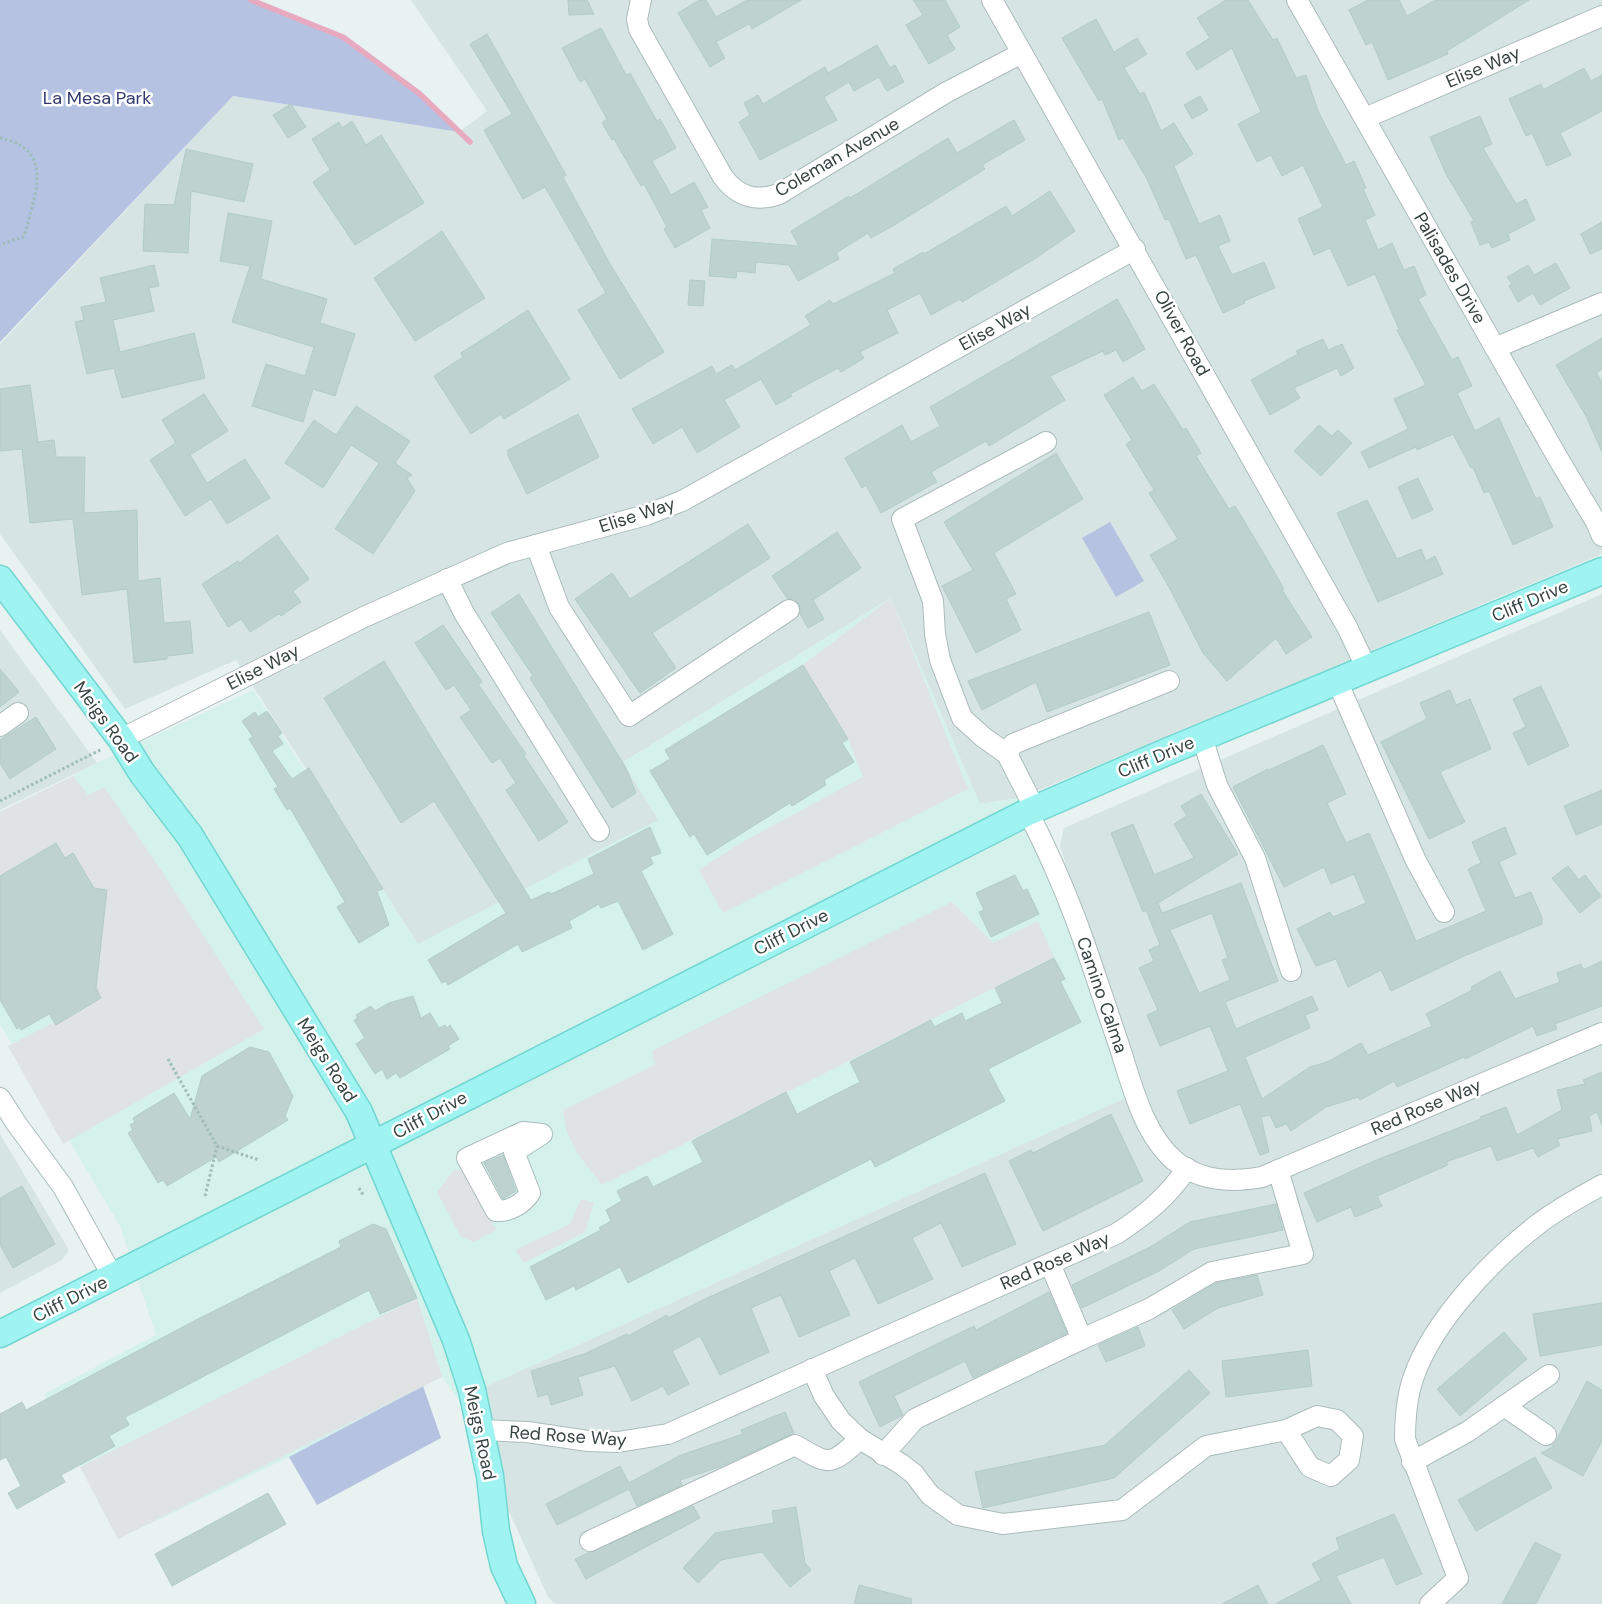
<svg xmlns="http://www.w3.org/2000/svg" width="1602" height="1604" viewBox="0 0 1602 1604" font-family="'DM Sans',sans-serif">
<rect width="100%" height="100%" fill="#e7f2f1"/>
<g fill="#d6e5e4">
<polygon points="411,0 1602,0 1602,554 1020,798 980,804 891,598 623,762 659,820 418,944 236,660 125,709 0,534 0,344 233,96 459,132 487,111"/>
<polygon points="1602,594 1602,1604 555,1604 548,1597 458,1399 1136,1093 1060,846 1064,828"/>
<polygon points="0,630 97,763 0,810"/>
<polygon points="0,1134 69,1250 62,1260 0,1293"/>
</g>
<polygon fill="#d5f1ec" points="891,598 980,804 1020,798 1038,856 1136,1093 458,1399 442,1377 281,1461 118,1539 44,1394 156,1335 120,1226 0,1024 0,815 97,763 253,690 418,944 658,820 623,762"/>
<g fill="#b5c2e1">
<polygon points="0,0 251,0 343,37 420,94 459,132 233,96 0,342"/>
<polygon points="1110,522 1144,581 1116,597 1082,538"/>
<polygon points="423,1386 441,1438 317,1505 289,1457"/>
</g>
<g fill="#dfe3e3">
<polygon points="891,598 968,789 723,913 699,870 737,845 863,777 848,739 803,665"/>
<polygon points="73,776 88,795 104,787 161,870 264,1029 63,1144 8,1046 101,998 96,988 107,890 94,888 73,853 65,858 56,843 0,876 0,812"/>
<polygon points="952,902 993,943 1038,921 1054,958 602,1185 577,1153 567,1132 563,1110 655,1065 652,1051"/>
<polygon points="454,1170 466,1171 496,1230 474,1242 461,1237 437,1192"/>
<polygon points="581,1199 594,1203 585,1232 524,1263 515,1250 570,1224"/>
<polygon points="417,1298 442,1377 118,1539 80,1467"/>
</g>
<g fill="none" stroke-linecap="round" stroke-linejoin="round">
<polyline stroke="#e8aabf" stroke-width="5.5" points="251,0 343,37 420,94 470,142"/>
</g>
<g fill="#bed2cf" stroke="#b2ccc8" fill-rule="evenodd">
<polygon points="568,0 587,0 594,14 569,15"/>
<polygon points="699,0 706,0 716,17 747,0 801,0 752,29 749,24 716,42 725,58 710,67 678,13"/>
<polygon points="913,0 945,0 960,27 947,35 955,49 929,64 906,25 923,15"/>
<polygon points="1226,0 1248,0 1273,40 1277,38 1296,78 1306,75 1318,111 1346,165 1354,161 1366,188 1363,189 1375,215 1365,220 1378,250 1392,243 1404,270 1414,266 1426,295 1418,299 1452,360 1458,357 1472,386 1457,393 1475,431 1499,418 1536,499 1540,497 1553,527 1513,545 1489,491 1484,493 1473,467 1471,468 1453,434 1417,450 1416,447 1369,468 1361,452 1408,429 1394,399 1426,385 1397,330 1399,329 1375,274 1348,286 1330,248 1314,255 1298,219 1323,207 1303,165 1282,176 1271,155 1257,162 1238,124 1261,112 1232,48 1197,70 1186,53 1210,38 1197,18"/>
<polygon points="1368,0 1399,0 1407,16 1435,0 1529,0 1447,51 1448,54 1388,80 1372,42 1366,45 1349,10"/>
<polygon points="1096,19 1114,52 1137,38 1147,54 1124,68 1140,94 1144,92 1161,131 1174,123 1193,154 1174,166 1199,224 1220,215 1230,241 1218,246 1232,275 1264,262 1275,288 1244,301 1245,303 1223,313 1196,255 1186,259 1169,219 1165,220 1147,179 1123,138 1119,140 1102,99 1099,101 1062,38"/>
<polygon points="601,28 626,75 630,73 657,121 660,119 676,148 652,161 671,195 694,182 708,207 701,210 710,228 675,248 664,229 667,227 644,184 641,186 614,139 612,140 602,123 607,119 585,79 580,82 562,48"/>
<polygon points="487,34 566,175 563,177 610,264 664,352 620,379 578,310 606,293 545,187 523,199 484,130 512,114 470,44"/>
<polygon points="877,45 890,68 895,65 904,82 887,91 879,77 854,91 849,82 824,97 837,120 760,160 739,122 750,115 744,103 758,95 763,104 825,67 828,73"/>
<polygon points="1584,68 1591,81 1602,75 1602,111 1560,133 1571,155 1547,166 1532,133 1526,136 1509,99 1541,84 1543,90"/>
<polygon points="1200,96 1208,110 1192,119 1184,105"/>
<polygon points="291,104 306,127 288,138 273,115"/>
<polygon points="1480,116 1492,144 1483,148 1516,204 1526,199 1535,220 1508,234 1510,240 1492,248 1489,242 1480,245 1471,222 1474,221 1446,174 1430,137"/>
<polygon points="1014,120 1025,140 982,165 985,169 896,224 871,238 868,233 836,253 839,259 798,281 789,265 756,262 755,273 737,271 736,278 709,276 712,239 799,246 791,231 849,196 850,198 948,138 957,153"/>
<polygon points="352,121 366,145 381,135 424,203 355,245 313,182 330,170 312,139 339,122 342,128"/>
<polygon points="186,149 253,164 244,202 191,191 188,253 143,251 145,204 174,205"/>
<polygon points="1050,191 1075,231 1036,258 962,302 960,299 931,315 920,293 887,310 898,333 860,352 864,358 841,372 838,368 790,394 792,396 776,405 761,379 724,400 740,427 697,453 682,427 653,444 632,409 712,366 716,374 732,365 735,370 811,325 805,316 830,300 833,304 895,273 893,269 923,252 924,254 1006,206 1012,216"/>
<polygon points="228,213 272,221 261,279 327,299 320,323 355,334 335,396 313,389 303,422 252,406 266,364 305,376 314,347 232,322 250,266 220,261"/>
<polygon points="1602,222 1602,249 1590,254 1581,234"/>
<polygon points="442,231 485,298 415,341 374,278"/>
<polygon points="1556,263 1570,288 1540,305 1533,293 1518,302 1509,286 1512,284 1507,277 1528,265 1534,275"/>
<polygon points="154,265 159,286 149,288 154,311 113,320 120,352 194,333 205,378 122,398 114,368 87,374 75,322 84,320 81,307 106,302 100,278"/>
<polygon points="690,280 705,281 703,306 688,305"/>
<polygon points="1117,299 1145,349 1123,362 1116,350 1105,355 1103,351 1050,376 1065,400 989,446 986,441 931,472 937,482 881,513 866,485 862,488 845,458 902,425 911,442 940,426 930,407"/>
<polygon points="528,310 570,379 504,419 501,414 471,434 434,376 463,357 461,353"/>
<polygon points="1602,338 1602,369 1596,373 1602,382 1602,452 1586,416 1556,365"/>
<polygon points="1323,339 1328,350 1342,344 1354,368 1341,376 1337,368 1294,388 1300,398 1270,415 1251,380 1298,354 1296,351"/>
<polygon points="1133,377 1142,391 1154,384 1183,430 1186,428 1201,453 1196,456 1229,509 1235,506 1261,549 1284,589 1282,590 1312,637 1286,654 1276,638 1227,681 1203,653 1169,587 1150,555 1178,539 1149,493 1154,490 1126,444 1132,440 1104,395"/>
<polygon points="30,385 38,442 54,440 56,457 85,457 84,513 137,510 138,581 160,578 164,623 190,621 193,653 167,656 167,659 134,663 127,589 82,595 73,519 30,523 22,449 0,451 0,389"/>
<polygon points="204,394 228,431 190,455 207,483 245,459 270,498 227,524 211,499 185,516 150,460 176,443 162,420"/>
<polygon points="356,406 410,441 395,463 412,475 407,478 415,491 373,554 335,529 379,463 351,445 323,488 285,463 314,420 336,435"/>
<polygon points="578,414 599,457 527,494 508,456 508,450"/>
<polygon points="1319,425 1332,436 1338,430 1352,443 1321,476 1294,451"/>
<polygon points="1056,453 1083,499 994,553 1016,594 1006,599 1021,630 976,653 942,586 973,570 944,522"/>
<polygon points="1418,478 1433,510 1412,519 1398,487"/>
<polygon points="1367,500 1397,559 1421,549 1426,561 1435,556 1443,574 1378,602 1337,513"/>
<polygon points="748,524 770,558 652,633 676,668 640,693 575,599 612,573 630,599"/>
<polygon points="837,532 861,568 813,600 824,619 808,628 800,614 799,603 787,598 772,576"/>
<polygon points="277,535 309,579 293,591 301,602 281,616 279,614 250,632 241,619 228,627 202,584 238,561 239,563"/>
<polygon points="519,594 626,768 636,793 612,808 530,678 533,676 491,613"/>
<polygon points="1149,612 1170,665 1047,712 1036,682 982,710 968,681"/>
<polygon points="443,625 482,682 478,684 526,754 524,756 568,822 539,841 506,790 516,783 500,758 492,763 460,717 471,710 454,685 446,690 415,643"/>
<polygon points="384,661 531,900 549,892 551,894 594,874 588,859 650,827 661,853 650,857 653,864 641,871 673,934 643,950 618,901 601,908 599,904 569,921 572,928 522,952 518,944 448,985 446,981 442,983 428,960 506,913 434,801 401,823 324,698"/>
<polygon points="803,665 848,739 842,743 854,762 824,780 826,785 792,806 790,803 707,855 694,834 690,837 650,771 670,759 665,750"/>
<polygon points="0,669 19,692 0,707"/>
<polygon points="1541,686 1569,746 1528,765 1513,733 1526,727 1513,699"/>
<polygon points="1450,690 1456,705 1470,699 1491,749 1440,772 1465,822 1429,839 1381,742 1427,719 1420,703"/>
<polygon points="267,711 282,733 278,736 283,744 272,751 292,779 309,768 383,889 377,891 389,925 359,943 337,907 345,902 290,808 287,810 274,789 278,787 249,739 253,737 242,721 255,712 258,717"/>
<polygon points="36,717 56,749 10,779 0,763 0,740"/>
<polygon points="1323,745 1346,794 1327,803 1346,843 1369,833 1416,941 1486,911 1468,869 1481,863 1472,842 1505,827 1516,854 1499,862 1515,898 1531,892 1542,918 1542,924 1464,956 1391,991 1381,970 1348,987 1336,959 1316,966 1297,929 1330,912 1333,917 1366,903 1354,874 1331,884 1324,867 1284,887 1233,787 1268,769 1269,770"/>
<polygon points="1602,790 1602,824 1576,835 1564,806"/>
<path d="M1201,794L1238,854L1158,903L1162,913L1241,883L1278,981L1225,1002L1236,1029L1312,996L1318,1010L1305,1015L1310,1028L1245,1057L1262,1099L1310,1067L1327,1062L1361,1043L1368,1055L1432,1026L1426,1014L1472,990L1471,987L1500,971L1515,999L1560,982L1557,973L1581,964L1583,970L1602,961V1006L1555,1024L1557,1029L1537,1036L1533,1026L1465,1059L1464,1057L1397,1087L1394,1081L1360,1100L1358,1097L1326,1107L1291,1131L1286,1124L1276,1128L1270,1115L1261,1117L1269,1152L1260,1155L1240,1104L1190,1124L1177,1091L1228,1071L1210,1026L1160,1046L1147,1015L1158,1010L1139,968L1154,961L1149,950L1160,945L1146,910L1143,912L1111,833L1133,824L1154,875L1194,858L1174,824L1187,816L1181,806ZM1212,913L1228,958L1222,960L1230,980L1199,993L1170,930Z"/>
<polygon points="56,843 65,858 73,853 94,888 107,890 96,988 101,998 56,1025 49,1014 21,1030 20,1027 17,1029 0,1000 0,876"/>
<polygon points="1568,866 1579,880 1585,875 1601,896 1580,913 1552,878"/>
<polygon points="1015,875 1023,891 1027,889 1039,914 991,937 979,912 984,910 976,893"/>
<polygon points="1054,958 1065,979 1060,981 1081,1022 988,1069 1005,1101 875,1167 871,1159 628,1283 620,1267 576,1290 574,1286 546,1300 530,1267 601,1230 599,1228 611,1221 606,1210 622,1201 617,1191 647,1176 653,1187 703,1162 692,1141 786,1092 797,1114 860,1082 850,1062 931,1020 934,1027 962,1013 965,1021 1002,1003 995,988"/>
<polygon points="413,996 421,1018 430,1013 439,1028 445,1025 447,1028 450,1025 459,1039 448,1046 450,1049 400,1078 396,1073 387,1079 382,1069 375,1074 356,1044 365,1038 354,1020 358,1018 356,1015 371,1006 375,1011 389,1003"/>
<polygon points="250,1047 269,1052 293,1096 285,1116 288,1120 219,1162 216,1157 167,1186 163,1180 158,1183 128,1133 133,1130 130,1125 135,1122 133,1118 174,1093 190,1119 202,1076"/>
<polygon points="1602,1072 1602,1125 1597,1112 1589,1116 1592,1131 1557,1139 1560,1145 1538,1157 1533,1148 1497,1161 1491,1146 1446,1162 1448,1165 1377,1196 1382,1206 1355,1217 1351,1207 1317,1222 1304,1193 1374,1161 1481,1119 1480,1117 1506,1107 1517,1135 1562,1110 1557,1090 1585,1084 1583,1080"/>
<polygon points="1111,1114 1143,1181 1043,1231 1009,1161 1031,1150 1033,1153"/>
<polygon points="503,1155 516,1191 503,1199 484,1163"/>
<polygon points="985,1173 1016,1244 962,1267 941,1223 912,1238 933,1279 878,1304 855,1258 829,1271 850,1315 799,1337 781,1295 751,1308 769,1352 720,1375 700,1336 672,1351 689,1384 668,1395 663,1386 632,1401 615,1366 578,1377 583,1395 551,1405 548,1394 538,1397 531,1371 584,1354 627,1334 628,1336 667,1315 668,1318 707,1298"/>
<polygon points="22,1186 55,1244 13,1268 0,1245 0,1198"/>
<polygon points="1276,1204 1283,1230 1194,1249 1159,1271 1082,1308 1072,1285 1150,1247 1190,1222"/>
<polygon points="373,1224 386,1229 417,1298 380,1314 369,1290 149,1405 125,1417 129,1425 109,1436 115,1446 61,1475 65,1482 17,1509 8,1493 21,1486 6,1457 0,1460 0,1414 22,1402 26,1410 196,1320 341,1247 339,1241"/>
<polygon points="1257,1275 1263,1295 1218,1308 1184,1329 1172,1310 1216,1283"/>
<polygon points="1049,1292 1067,1333 973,1378 965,1361 894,1396 903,1415 880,1427 859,1382 974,1326 976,1330"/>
<polygon points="1602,1303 1602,1345 1540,1356 1533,1314"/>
<polygon points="1138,1327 1145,1346 1106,1362 1098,1345"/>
<polygon points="1504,1332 1527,1359 1460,1416 1437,1389"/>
<polygon points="1308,1350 1312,1386 1226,1397 1222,1361"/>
<polygon points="1189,1370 1210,1393 1114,1478 983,1508 975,1472 1105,1445"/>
<polygon points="1587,1381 1602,1390 1602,1441 1583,1476 1541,1453 1551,1448 1556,1441"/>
<polygon points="785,1412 794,1433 722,1466 680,1480 682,1485 637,1506 629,1489 557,1525 546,1504 620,1466 629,1483 681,1455 743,1434 741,1430"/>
<polygon points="1535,1457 1552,1488 1476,1531 1458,1500"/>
<polygon points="268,1493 286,1524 172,1586 155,1554"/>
<polygon points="693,1506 700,1518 586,1579 575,1559"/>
<polygon points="796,1507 805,1563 811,1570 790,1587 762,1552 721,1560 698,1583 683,1568 715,1533 774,1523 772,1511"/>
<polygon points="1394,1514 1422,1574 1396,1585 1384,1557 1336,1576 1351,1604 1275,1604 1321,1580 1312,1564 1340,1549 1336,1538"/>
<polygon points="1535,1542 1561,1555 1536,1604 1502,1604"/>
<polygon points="859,1585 912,1599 911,1604 854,1604"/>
<polygon points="1258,1585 1268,1604 1222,1604"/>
</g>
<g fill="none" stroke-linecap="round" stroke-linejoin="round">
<g stroke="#abbcba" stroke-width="22">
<g id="minor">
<path d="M641,0L637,19L639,29L723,177C738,197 756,202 779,194L947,92L1022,53"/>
<polyline points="992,0 1347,627 1367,669"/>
<polyline points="1297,0 1559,460 1596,522 1602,536"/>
<polyline points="1365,118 1602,16"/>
<polyline points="1495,348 1602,303"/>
<polyline points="536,545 559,607 629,716 789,610"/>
<polyline points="447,579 464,613 599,831"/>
<polyline points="1337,681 1416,861 1444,912"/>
<polyline points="0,726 18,713"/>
<polyline points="1202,737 1217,785 1255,858 1291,971"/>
<polyline points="121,739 364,617 507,553 646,515 682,501 1135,249"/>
<polyline points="1007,754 1013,744 1169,681"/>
<polyline points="1035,809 1007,754 983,737 962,718 940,660 935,634 933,601 902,519 1046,442"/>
<path d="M1028,812C1046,847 1062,883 1076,920C1091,960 1104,1002 1118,1042C1131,1081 1142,1133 1175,1161C1200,1181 1231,1183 1262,1177L1602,1033"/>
<polyline points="0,1098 16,1123 63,1187 113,1277"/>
<path d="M523,1132L542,1134L514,1152L530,1193C523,1204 509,1212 496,1211L467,1158Z"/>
<polyline points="1082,1339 1149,1309 1212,1272 1303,1254 1278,1170"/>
<polyline points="812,1369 824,1396 841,1421 860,1439 901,1464 914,1474 930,1495 958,1515 1003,1524 1122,1510 1206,1446 1286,1430 1317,1416 1337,1420 1353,1436 1349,1460 1331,1476 1310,1467 1286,1430"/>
<polyline points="1504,1406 1546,1435"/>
<path d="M482,1430L527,1432L588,1441L618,1442L668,1434L1116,1234C1144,1216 1168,1197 1187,1168"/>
<polyline points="883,1455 915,1419 1082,1339 1050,1264"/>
<polyline points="1412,1462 1467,1432 1549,1375"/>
<path d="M590,1541L795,1445C830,1465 829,1467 860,1439"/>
<path d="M1430,1604L1458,1578L1405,1439C1405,1422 1406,1406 1410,1389C1425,1329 1489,1262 1537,1225C1557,1209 1580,1197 1602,1185"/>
</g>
</g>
<g stroke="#71d6d1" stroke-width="29">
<g id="major">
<polyline points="0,579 121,739 142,773 190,836 359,1112 456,1340 472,1390 490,1476 496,1531 504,1566 522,1604"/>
<polyline points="0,1334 1028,812 1164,753 1602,571"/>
</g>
</g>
<g stroke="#9ebcb9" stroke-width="3" stroke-dasharray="2.5 2.5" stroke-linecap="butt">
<path d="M0,138C40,146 42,172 32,207C29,217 28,228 23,237L0,245"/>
<polyline points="0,801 102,749"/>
<polyline points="168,1059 217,1146 259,1160"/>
<polyline points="359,1188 363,1195"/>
<polyline points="205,1196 217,1146"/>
</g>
<use href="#minor" stroke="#fff" stroke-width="20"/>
<use href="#major" stroke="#9ff3f0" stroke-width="26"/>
</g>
<g text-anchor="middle" stroke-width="5" stroke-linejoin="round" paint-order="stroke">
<g font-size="18" fill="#374442" stroke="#fff">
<text transform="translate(1483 67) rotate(-23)" y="6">Elise Way</text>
<text transform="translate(837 157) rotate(-30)" y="6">Coleman Avenue</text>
<text transform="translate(1450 268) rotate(60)" y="6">Palisades Drive</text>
<text transform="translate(995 327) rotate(-29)" y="6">Elise Way</text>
<text transform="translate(1182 333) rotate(61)" y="6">Oliver Road</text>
<text transform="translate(637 515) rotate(-18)" y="6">Elise Way</text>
<text transform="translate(1530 601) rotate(-23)" y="6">Cliff Drive</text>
<text transform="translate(263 667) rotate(-27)" y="6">Elise Way</text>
<text transform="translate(106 722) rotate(54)" y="6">Meigs Road</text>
<text transform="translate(1156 757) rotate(-23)" y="6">Cliff Drive</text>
<text transform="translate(791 932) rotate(-27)" y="6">Cliff Drive</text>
<text transform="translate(1102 995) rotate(71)" y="6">Camino Calma</text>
<text transform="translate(327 1060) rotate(58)" y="6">Meigs Road</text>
<text transform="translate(1426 1107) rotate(-23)" y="6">Red Rose Way</text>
<text transform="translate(430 1115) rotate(-28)" y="6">Cliff Drive</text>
<text transform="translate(1055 1261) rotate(-24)" y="6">Red Rose Way</text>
<text transform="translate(70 1299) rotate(-27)" y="6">Cliff Drive</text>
<text transform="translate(480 1433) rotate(78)" y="6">Meigs Road</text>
<text transform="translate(568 1436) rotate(4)" y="6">Red Rose Way</text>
</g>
<g font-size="18" fill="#31396f" stroke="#fff">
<text x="97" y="104">La Mesa Park</text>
</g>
</g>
</svg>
